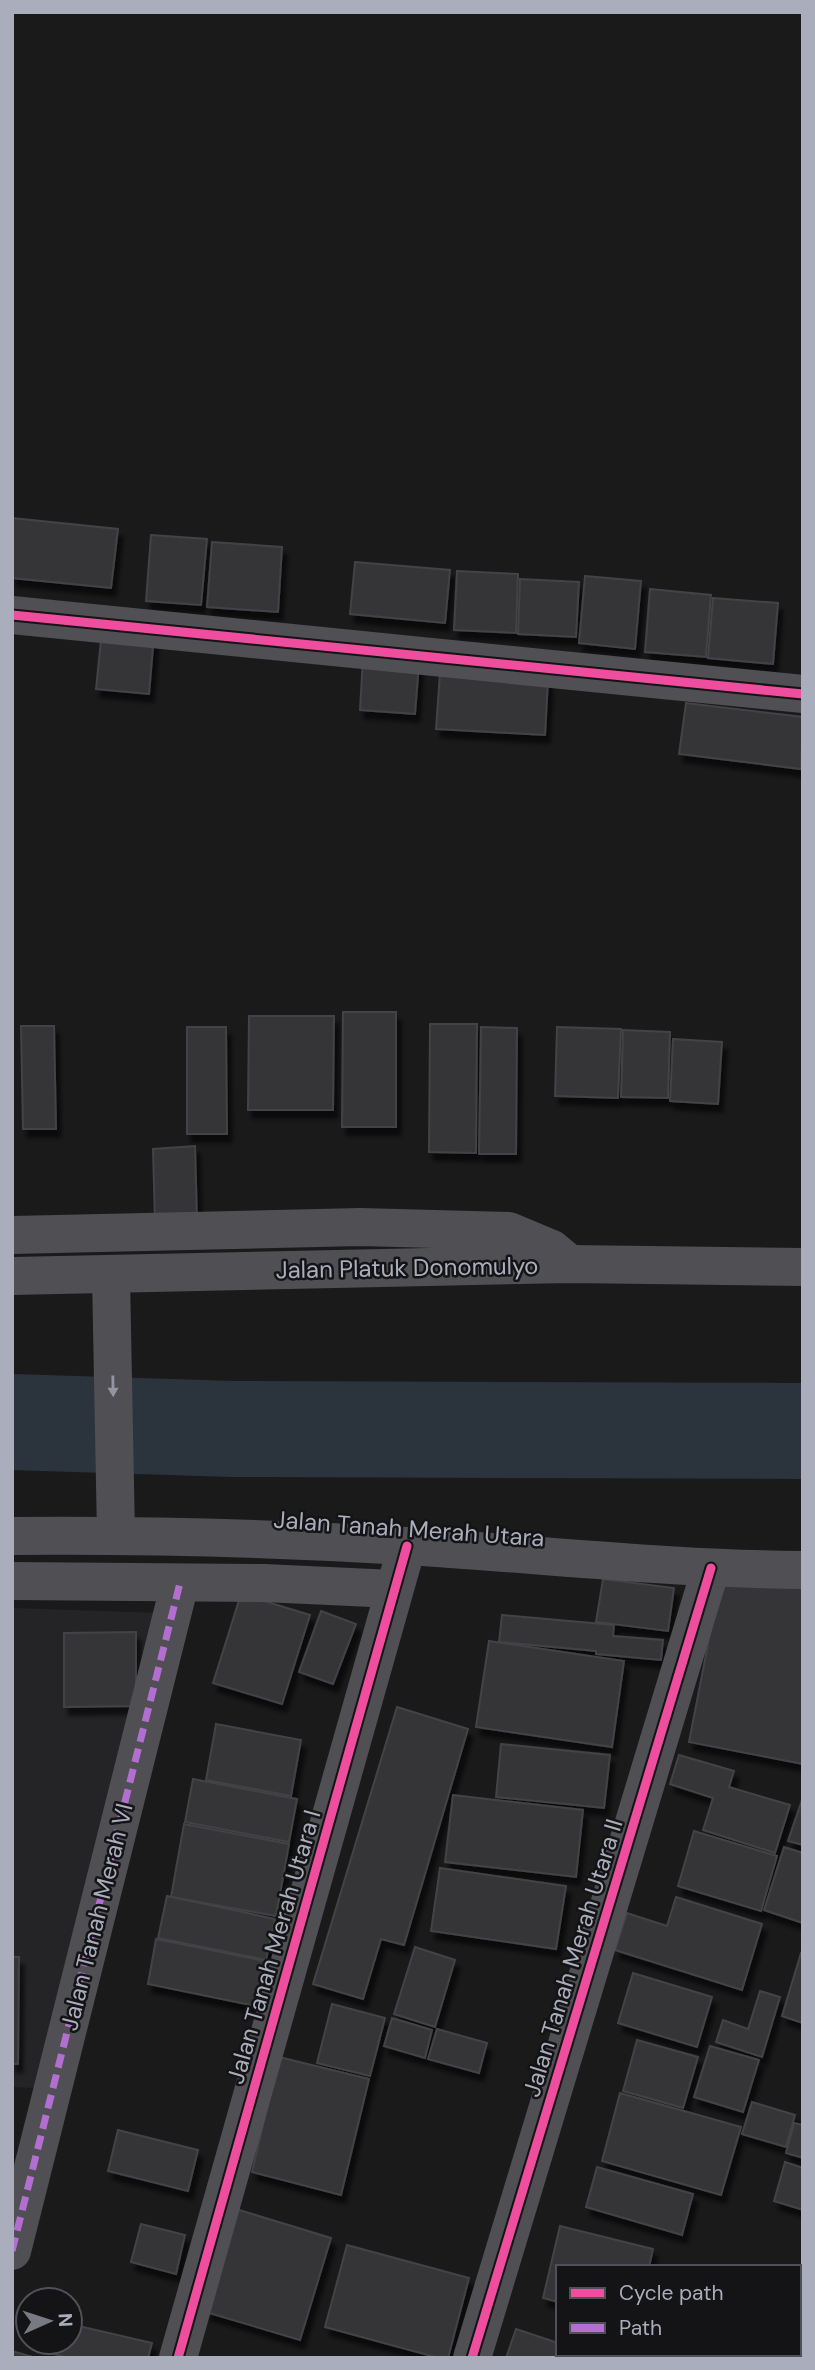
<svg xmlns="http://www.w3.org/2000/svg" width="815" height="2370" font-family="'DM Sans',sans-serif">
<defs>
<filter id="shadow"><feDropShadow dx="4.5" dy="8" stdDeviation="2" flood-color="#0009"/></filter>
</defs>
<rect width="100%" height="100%" fill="#1a1a1a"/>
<path fill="#242326" d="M12,1608L163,1613L34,2088L12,2087Z"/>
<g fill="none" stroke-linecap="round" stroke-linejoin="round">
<path stroke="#2b333d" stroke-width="96" d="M12,1422L233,1429L803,1431"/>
</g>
<g fill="#363638" stroke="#424346" stroke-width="2" filter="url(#shadow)">
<path d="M12,518L118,529L111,588L12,578Z"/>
<path d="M151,535L207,539L201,605L146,601Z"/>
<path d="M212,542L282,547L278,612L207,607Z"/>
<path d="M355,562L450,570L445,623L350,614Z"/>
<path d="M457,571L518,574L516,633L454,630Z"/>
<path d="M585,576L641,581L635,649L579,643Z"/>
<path d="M520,579L579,582L576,637L518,634Z"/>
<path d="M650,589L711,595L706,657L645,652Z"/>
<path d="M713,598L778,603L773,664L708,658Z"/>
<path d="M102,630L154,635L149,694L96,689Z"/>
<path d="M363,658L419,663L415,714L360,710Z"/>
<path d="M440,673L548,680L545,735L436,729Z"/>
<path d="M686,703L803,717L801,769L679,754Z"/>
<path d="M343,1012H396V1127H342Z"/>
<path d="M249,1016H334L333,1110H248Z"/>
<path d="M430,1024H477L476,1153L429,1152Z"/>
<path d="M21,1026H54L56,1129H23Z"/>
<path d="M187,1027H226L227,1134H187Z"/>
<path d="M481,1027L517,1028L516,1154H479Z"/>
<path d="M557,1027L621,1029L618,1098L555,1096Z"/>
<path d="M623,1030L670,1032L668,1098L621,1097Z"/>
<path d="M673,1039L722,1042L718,1104L670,1101Z"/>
<path d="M195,1146L197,1221L155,1222L153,1149Z"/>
<path d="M721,1577L803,1583V1764L689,1742Z"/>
<path d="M603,1579L674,1588L668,1631L596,1622Z"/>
<path d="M241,1594L310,1615L282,1704L213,1683Z"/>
<path d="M321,1611L356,1624L333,1684L299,1672Z"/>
<path d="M502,1615L614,1625L613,1636L663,1640L661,1660L596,1654V1651L499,1642Z"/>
<path d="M136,1632V1706L64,1707V1633Z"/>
<path d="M489,1641L624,1661L612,1747L476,1727Z"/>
<path d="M397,1707L468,1729L404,1945L381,1939L363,1999L313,1984Z"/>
<path d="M216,1724L301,1740L291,1796L206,1780Z"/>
<path d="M501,1744L610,1755L604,1808L496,1797Z"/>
<path d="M679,1755L734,1771L729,1787L790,1805L775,1853L703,1830L713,1798L670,1784Z"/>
<path d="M193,1779L297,1799L289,1842L185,1822Z"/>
<path d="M453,1795L583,1810L576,1877L445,1862Z"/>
<path d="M803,1797V1845L788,1841Z"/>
<path d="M184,1824L289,1844L276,1916L171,1897Z"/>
<path d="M694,1831L777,1856L761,1911L678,1886Z"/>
<path d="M784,1847L803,1853V1923L764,1910Z"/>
<path d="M440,1868L566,1886L556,1949L431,1931Z"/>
<path d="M167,1896L275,1919L266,1960L158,1938Z"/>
<path d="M676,1897L762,1924L742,1990L615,1950L627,1913L667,1926Z"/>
<path d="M156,1939L265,1961L256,2006L148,1984Z"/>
<path d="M415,1947L455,1960L435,2027L394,2014Z"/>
<path d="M801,1953L803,1954V2023L782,2016Z"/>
<path d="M12,1957H19L18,2064H12Z"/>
<path d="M633,1973L712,1997L697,2047L618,2023Z"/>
<path d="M760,1991L780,1997L762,2057L716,2042L723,2020L748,2029Z"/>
<path d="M332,2004L385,2018L370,2076L317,2063Z"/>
<path d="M392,2018L432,2030L425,2058L384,2046Z"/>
<path d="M437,2029L487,2043L479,2073L428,2059Z"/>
<path d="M637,2040L698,2057L683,2108L623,2091Z"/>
<path d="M710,2046L759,2060L743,2112L694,2097Z"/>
<path d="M279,2057L369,2079L341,2195L252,2172Z"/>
<path d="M620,2093L741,2127L721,2195L602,2161Z"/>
<path d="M752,2102L795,2115L786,2147L742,2134Z"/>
<path d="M794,2123L803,2125V2158L786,2153Z"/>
<path d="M118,2130L198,2150L188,2191L108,2171Z"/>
<path d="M785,2162L803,2168V2210L774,2201Z"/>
<path d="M597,2167L693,2194L682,2235L586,2207Z"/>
<path d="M236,2209L331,2238L300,2340L206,2312Z"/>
<path d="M141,2224L185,2235L176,2274L131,2262Z"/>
<path d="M560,2226L653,2249L649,2267H558V2302L543,2298Z"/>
<path d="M347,2245L469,2278L448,2358H439L325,2327Z"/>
<path d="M799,2296L803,2297V2358L789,2354H799Z"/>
<path d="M70,2324L152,2343L148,2358H68L50,2353L52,2342H70Z"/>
<path d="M516,2329L558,2343V2354H593L604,2358H506Z"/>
<path d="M12,2351L36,2358H12Z"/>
<path d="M661,2354H772L783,2358H660Z"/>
</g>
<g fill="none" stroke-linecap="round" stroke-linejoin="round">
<g stroke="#4f4f54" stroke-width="38">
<path d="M12,615L803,694"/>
<path d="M12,1235L360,1227L509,1231L552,1249L570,1264"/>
<path d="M111,1276L116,1535"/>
<path d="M12,1581L264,1583L394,1589"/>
<path d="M12,2251L180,1583"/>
<path d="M178,2358L407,1546"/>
<path d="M472,2358L711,1568"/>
</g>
<g stroke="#4f4f54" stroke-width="38">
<path d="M12,1276L570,1264L803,1267"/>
<path d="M12,1536C143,1535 274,1538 405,1546C538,1554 670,1569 803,1570"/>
</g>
<path stroke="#b36fd0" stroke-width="7" stroke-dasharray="14 7" stroke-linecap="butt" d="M12,2251L180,1583"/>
<g stroke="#141416" stroke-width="13">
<g id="cycleway">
<path d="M12,615L803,694"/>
<path d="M178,2358L407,1546"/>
<path d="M472,2358L711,1568"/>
</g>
</g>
<use href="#cycleway" stroke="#ef4d9e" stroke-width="9"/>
</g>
<defs><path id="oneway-solid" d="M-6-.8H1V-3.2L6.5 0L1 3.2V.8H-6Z" transform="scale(1.75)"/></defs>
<use fill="#9396a1" href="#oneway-solid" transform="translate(113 1386) rotate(89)"/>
<g text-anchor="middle" stroke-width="5" stroke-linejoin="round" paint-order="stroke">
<g font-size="24" fill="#aaadbb" stroke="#141416">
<text transform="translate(407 1268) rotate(-1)" y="8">Jalan Platuk Donomulyo</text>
<text transform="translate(409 1529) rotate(4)" y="8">Jalan Tanah Merah Utara</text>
<text transform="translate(97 1917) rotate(-76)" y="8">Jalan Tanah Merah VI</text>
<text transform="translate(274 1947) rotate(-74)" y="8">Jalan Tanah Merah Utara I</text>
<text transform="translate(573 1958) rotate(-73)" y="8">Jalan Tanah Merah Utara II</text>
</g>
</g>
<rect width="815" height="2370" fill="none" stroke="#aaadbb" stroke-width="28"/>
<rect x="556" y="2265" width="245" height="91" fill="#141416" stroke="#505158" stroke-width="2"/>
<rect x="570" y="2288" width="35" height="10" fill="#ef4d9e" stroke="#505158" stroke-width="2"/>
<text x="619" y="2300" font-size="21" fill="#aaadbb">Cycle path</text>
<rect x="570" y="2323" width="35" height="10" fill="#b36fd0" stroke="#505158" stroke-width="2"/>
<text x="619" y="2335" font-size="21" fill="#aaadbb">Path</text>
<g transform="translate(49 2321) rotate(87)"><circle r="33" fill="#141416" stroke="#505158" stroke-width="2"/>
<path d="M0-5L12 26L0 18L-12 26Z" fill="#787a83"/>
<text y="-10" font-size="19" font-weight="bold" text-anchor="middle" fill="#aaadbb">N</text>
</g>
</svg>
